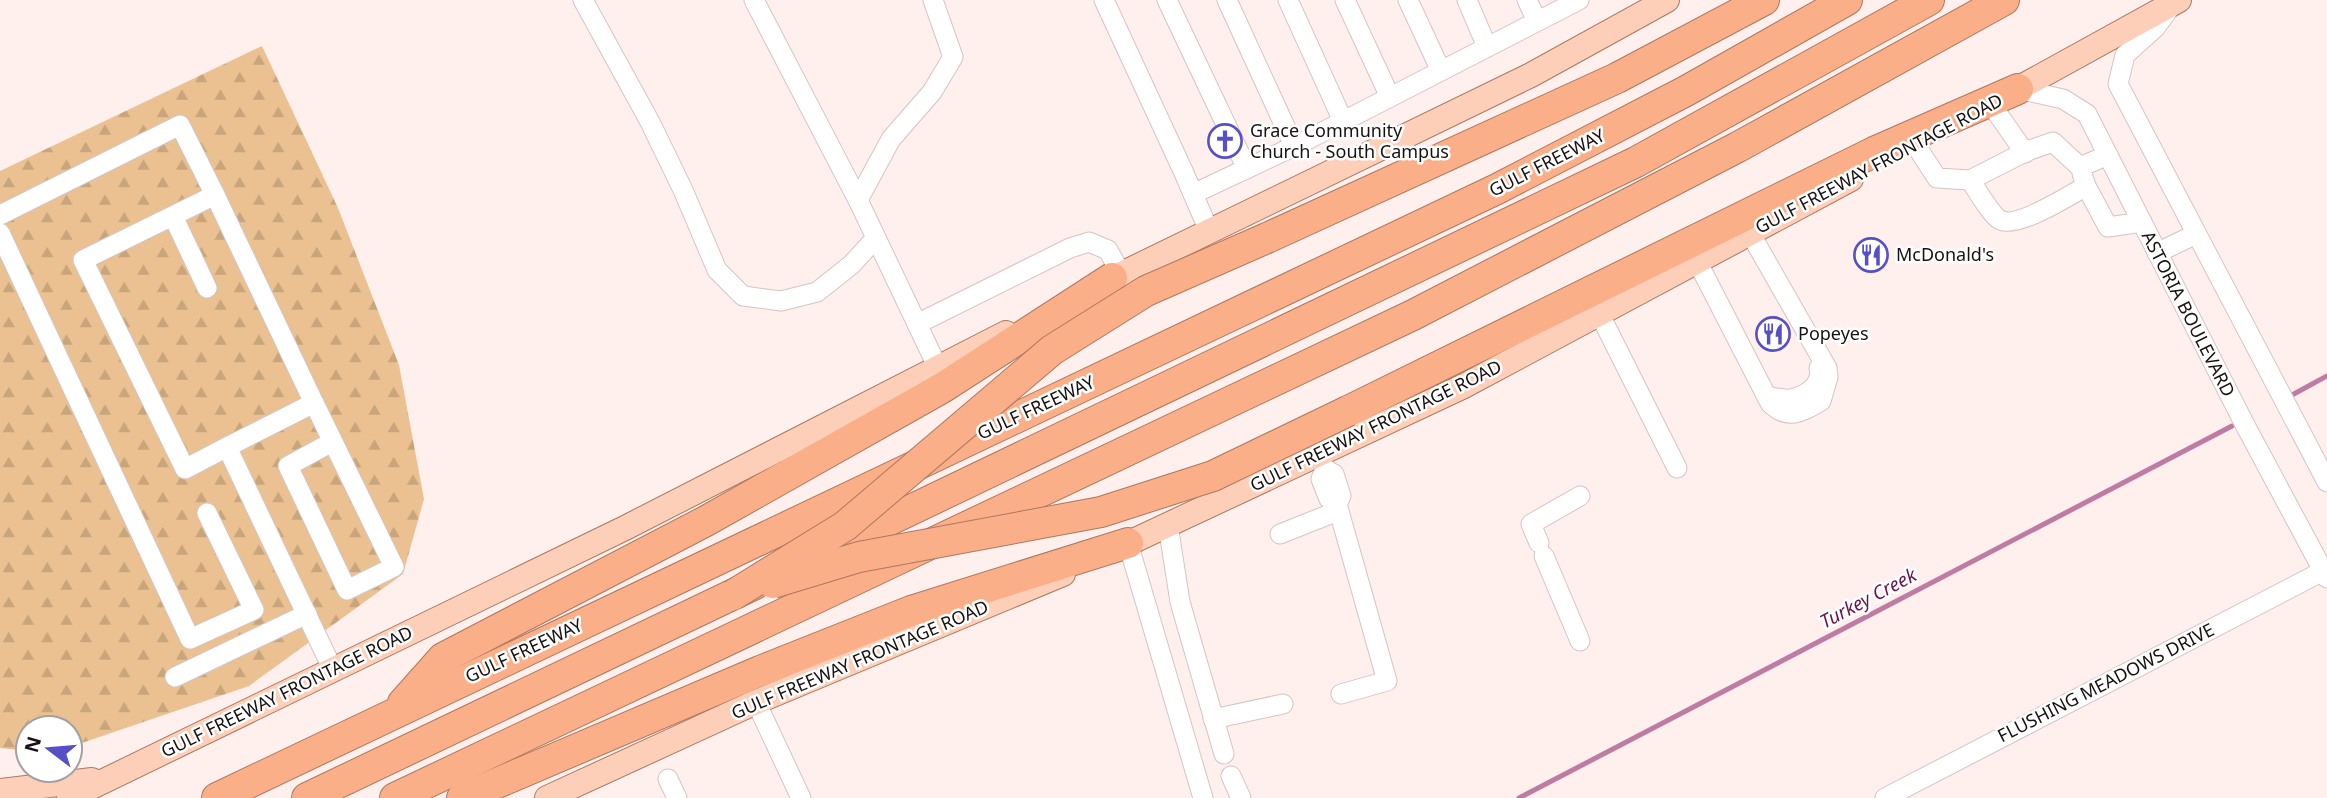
<svg xmlns="http://www.w3.org/2000/svg" width="2327" height="798" font-family="'Noto Sans',sans-serif">
<defs>
<pattern id="forest-firs" width="22" height="20" patternUnits="userSpaceOnUse" patternTransform="scale(1.75)"><rect width="22" height="20" fill="#ebc191"/><path d="M5 1l3.5 6h-7zM16 11l3.5 6h-7z" fill="#c9a57c"/></pattern>
</defs>
<rect width="100%" height="100%" fill="#ffefed"/>
<path fill="url(#forest-firs)" d="M262,46L338,208L399,365L424,499L403,574L249,686L70,747V728H28V751L0,748V171Z"/>
<g fill="none" stroke-linecap="round" stroke-linejoin="round">
<g stroke="#bf7ca2" stroke-width="5">
<path d="M2292,395L2327,376"/>
<path d="M1519,798L2232,426"/>
</g>
<g stroke="#d4c4c2" stroke-width="21">
<g id="minor">
<path d="M583,0L650,122L683,190L717,270L743,296L781,301L817,292L851,265L876,238"/>
<path d="M754,0L858,200L938,368"/>
<path d="M1104,0L1184,173L1209,231"/>
<path d="M1167,0L1247,169"/>
<path d="M1227,0L1294,146"/>
<path d="M1288,0L1343,121"/>
<path d="M1345,0L1390,97"/>
<path d="M1408,0L1441,71"/>
<path d="M1467,0L1487,47"/>
<path d="M1527,0L1537,21"/>
<path d="M2172,5L2155,28L2125,55L2118,84L2327,482"/>
<path d="M2018,89L2063,99L2087,114L2245,425L2327,578"/>
<path d="M1991,104L2025,153"/>
<path d="M1915,144L1937,178L1970,180L2027,151L2053,142L2080,167L2108,155"/>
<path d="M2082,174L2086,186L2108,227L2142,222"/>
<path d="M1970,180C1977,190 1991,215 2000,220C2017,229 2070,195 2086,186"/>
<path d="M1193,194L1301,143L1579,0"/>
<path d="M858,200L891,139L932,92L953,57L933,0"/>
<path d="M0,215L180,125L215,195"/>
<path d="M173,216L207,288"/>
<path d="M0,233L190,639L254,610L207,513"/>
<path d="M2157,253L2196,234"/>
<path d="M1697,261L1770,403C1788,421 1802,412 1821,401L1828,377L1827,368L1750,233"/>
<path d="M1599,313L1677,468"/>
<path d="M917,324L1070,248L1089,242L1108,250L1121,274"/>
<path d="M1766,396C1774,397 1782,400 1790,399C1806,396 1823,385 1819,368"/>
<path d="M332,442L288,466L347,590L394,567L314,403L227,447L333,670"/>
<path d="M227,447L185,469L83,260L215,195L314,403"/>
<path d="M1319,454L1325,469L1321,479L1329,499L1337,504L1341,496L1334,474L1325,469"/>
<path d="M1337,504L1387,681L1341,694"/>
<path d="M1168,525L1180,602L1224,754"/>
<path d="M1280,534L1338,511"/>
<path d="M1128,543L1203,798"/>
<path d="M1539,543L1531,524L1580,496"/>
<path d="M1544,556L1580,641"/>
<path d="M175,677L307,614"/>
<path d="M756,702L801,798"/>
<path d="M1213,719L1283,704"/>
<path d="M1231,776L1241,798"/>
<path d="M668,779L677,798"/>
<path d="M1885,798L2327,569"/>
</g>
</g>
<g stroke="#ab785e" stroke-width="26">
<g id="major">
<path d="M2003,97L2179,0"/>
<path d="M1097,286L1531,75L1667,0"/>
<path d="M1112,551L1462,387L1851,179"/>
<path d="M0,791L92,780"/>
<path d="M69,798L625,528L1006,333"/>
<path d="M547,798L756,702L1063,574"/>
</g>
</g>
<g stroke="#ab785e" stroke-width="32">
<g id="highway">
<path d="M1267,238L1617,78L1764,0"/>
<path d="M1348,411L1874,152L2018,89"/>
<path d="M819,554L1636,162L1929,0"/>
<path d="M403,703L443,658L706,521L942,388L1112,278"/>
<path d="M217,798L1497,189L1686,91L1847,0"/>
<path d="M307,798L755,584"/>
<path d="M395,798L1413,315L1738,147L2004,0"/>
<path d="M462,798L760,671L911,611L1128,543"/>
</g>
</g>
<use href="#minor" stroke="#fff" stroke-width="19"/>
<use href="#major" stroke="#fdcfb8" stroke-width="24"/>
<use href="#highway" stroke="#fbaf88" stroke-width="30"/>
<g stroke="#ab785e" stroke-width="32" stroke-linecap="butt">
<g id="highway-bridge">
<path d="M773,583L859,557L1101,512L1213,476L1348,411"/>
<path d="M733,595L845,526L1052,350L1146,291L1267,238"/>
</g>
</g>
<use href="#highway-bridge" stroke="#fbaf88" stroke-width="30"/>
</g>
<defs>
<g id="church-ring" transform="scale(1.75)"><circle r="9.5" fill="#fff" stroke="#564fc7" stroke-width="1.5"/><path d="M-1.2-6h2.4v3.5h3.3v2.4h-3.3V6h-2.4V-.1h-3.3v-2.4h3.3Z" fill="#564fc7"/></g>
<g id="restaurant-ring" transform="scale(1.75)"><circle r="9.5" fill="#fff" stroke="#564fc7" stroke-width="1.5"/><path d="M-5-6h1v4h1v-4h1v4h1v-4h1v5L-1.5 .5V6h-2V.5L-5-1ZM5-6V6H3V1.5H1.5Q1.5-4 5-6Z" fill="#564fc7"/></g>
</defs>
<g fill-rule="evenodd">
<use href="#church-ring" x="1225" y="141"/>
<use href="#restaurant-ring" x="1871" y="255"/>
<use href="#restaurant-ring" x="1773" y="334"/>
</g>
<g text-anchor="middle" stroke-width="5" stroke-linejoin="round" paint-order="stroke">
<g font-size="18" fill="#171211" stroke="#fff" text-anchor="start">
<text x="1250" y="137">Grace Community<tspan x="1250" dy="21">Church - South Campus</tspan></text>
<text x="1896" y="261">McDonald's</text>
<text x="1798" y="340">Popeyes</text>
</g>
<g font-size="18" fill="#171211" stroke="#fff">
<text transform="translate(1547 163) rotate(-27)" y="6">GULF FREEWAY</text>
<text transform="translate(1879 164) rotate(-28)" y="6">GULF FREEWAY FRONTAGE ROAD</text>
<text transform="translate(2188 314) rotate(63)" y="6">ASTORIA BOULEVARD</text>
<text transform="translate(1036 408) rotate(-25)" y="6">GULF FREEWAY</text>
<text transform="translate(1376 426) rotate(-26)" y="6">GULF FREEWAY FRONTAGE ROAD</text>
<text transform="translate(524 651) rotate(-25)" y="6">GULF FREEWAY</text>
<text transform="translate(860 660) rotate(-23)" y="6">GULF FREEWAY FRONTAGE ROAD</text>
<text transform="translate(2106 683) rotate(-27)" y="6">FLUSHING MEADOWS DRIVE</text>
<text transform="translate(287 692) rotate(-26)" y="6">GULF FREEWAY FRONTAGE ROAD</text>
</g>
<g font-size="19" font-style="italic" fill="#67174d" stroke="#fff">
<text transform="translate(1868 598) rotate(-28)" y="7">Turkey Creek</text>
</g>
</g>
<g transform="translate(49 749) rotate(286)"><circle r="33" fill="#ffffff" stroke="#a2a0a0" stroke-width="2"/>
<path d="M0-5L12 26L0 18L-12 26Z" fill="#564fc7"/>
<text y="-10" font-size="19" font-weight="bold" text-anchor="middle" fill="#171211">N</text>
</g>
</svg>
